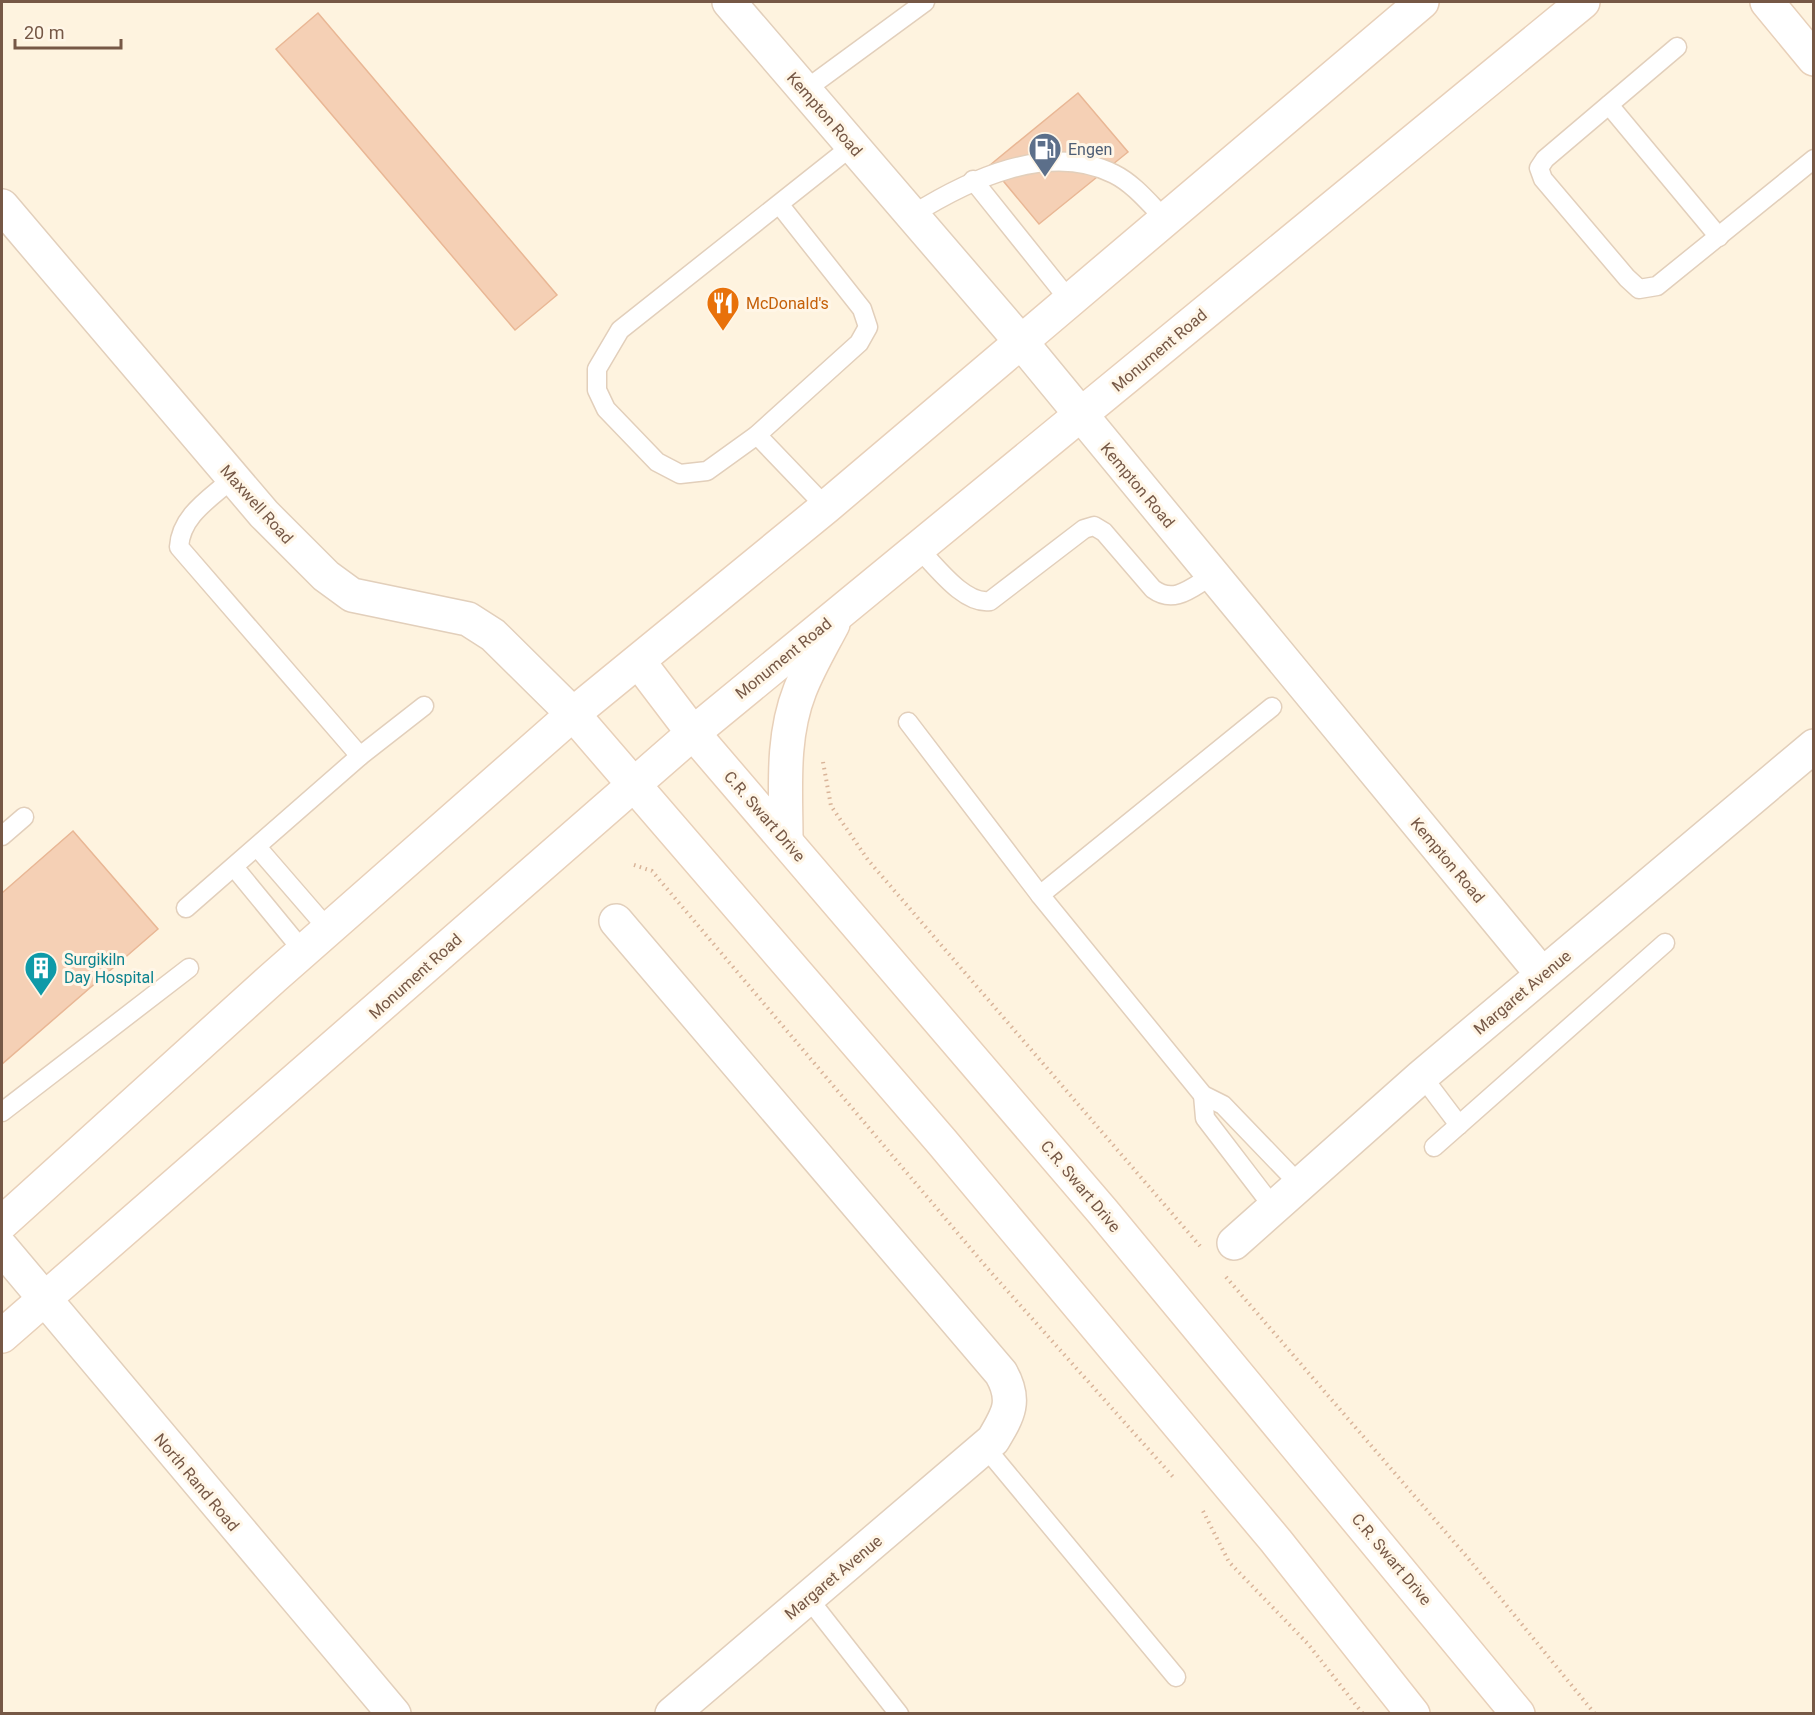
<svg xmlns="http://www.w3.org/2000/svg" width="1815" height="1715" font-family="Roboto,sans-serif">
<rect width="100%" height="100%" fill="#fef3df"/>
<g fill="#f5d0b5" stroke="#e9b795" stroke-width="1.5">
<path d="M318,13L557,295L515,330L276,49Z"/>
<path d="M1078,93L1128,152L1039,224L990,165Z"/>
<path d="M73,831L158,929L2,1064V893Z"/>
</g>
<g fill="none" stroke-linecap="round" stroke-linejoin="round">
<g stroke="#e2cfbb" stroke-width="21">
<g id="lane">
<path d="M1677,47L1545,159L1539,168L1543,179L1627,278L1639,289L1657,286L1814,159"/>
<path d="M805,90L925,2"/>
<path d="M1609,105L1719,237"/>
<path d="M973,180L1070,301"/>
<path d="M779,204L862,309L868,327L859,343L757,435L707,471L680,474L657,462L606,409L597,390V369L620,330L852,146"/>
<path d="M912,215C968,180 1048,141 1114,174C1134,184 1149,203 1165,219"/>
<path d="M757,435L826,507"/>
<path d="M233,478C211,498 181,515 179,547L360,756"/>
<path d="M918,548C936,566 964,605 990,601L1084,529L1094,526L1104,532L1153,589C1175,605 1192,587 1213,575"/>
<path d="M908,722L1040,895L1203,1095L1223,1105L1300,1185"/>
<path d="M2,836L24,817"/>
<path d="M257,847L328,929"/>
<path d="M234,867L303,951"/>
<path d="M1040,895L1272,707"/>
<path d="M186,908L360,756L424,706"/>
<path d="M1422,1076L1459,1125"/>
<path d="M1203,1095L1205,1118L1274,1208"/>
<path d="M2,1112L189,968"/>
<path d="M1434,1147L1665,943"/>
<path d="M985,1447L1176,1677"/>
<path d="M808,1598L899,1714"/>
</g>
</g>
<g stroke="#e2cfbb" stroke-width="36">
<g id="street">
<path d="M729,2L1022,343L1542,974"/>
<path d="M2,206L264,514L326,576L352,595L468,619L493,635L573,714"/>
<path d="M616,921L1001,1373C1017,1401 1008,1415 993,1440L672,1714"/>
<path d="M1234,1243L1422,1076L1814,746"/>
<path d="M2,1248L394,1714"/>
</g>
</g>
<g stroke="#e8d0b9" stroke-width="36">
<g id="secondary">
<path d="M1767,2L1814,59"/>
<path d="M639,662L693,733L1103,1212L1518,1714"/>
<path d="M573,714L942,1142L1276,1541L1413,1714"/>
<path d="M786,840C786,790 781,738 800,690C809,667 822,645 833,624"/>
<path d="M2,1223L274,977L573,714L826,507L1422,2"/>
<path d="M2,1336L693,733L1583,2"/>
</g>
</g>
<g stroke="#d9b499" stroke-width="4" stroke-dasharray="1.5 4.5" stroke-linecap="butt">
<path d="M823,762L831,806L868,860L1200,1246"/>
<path d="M634,865L652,871L988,1269L1174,1478"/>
<path d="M1226,1277L1467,1557L1595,1714"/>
<path d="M1203,1511L1229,1562L1308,1644L1363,1714"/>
</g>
<use href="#lane" stroke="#fff" stroke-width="18"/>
<use href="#street" stroke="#fff" stroke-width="33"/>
<use href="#secondary" stroke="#fff" stroke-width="33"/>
</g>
<defs>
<g id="fuel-pin" transform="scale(1.725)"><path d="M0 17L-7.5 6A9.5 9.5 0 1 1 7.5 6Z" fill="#5c6f8a" stroke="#fff6e7"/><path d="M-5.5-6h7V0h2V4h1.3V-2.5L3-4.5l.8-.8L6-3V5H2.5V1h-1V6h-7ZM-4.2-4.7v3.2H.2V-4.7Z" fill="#fff"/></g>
<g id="restaurant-pin" transform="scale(1.725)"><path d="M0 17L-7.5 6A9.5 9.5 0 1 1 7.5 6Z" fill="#e8710a" stroke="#fff6e7"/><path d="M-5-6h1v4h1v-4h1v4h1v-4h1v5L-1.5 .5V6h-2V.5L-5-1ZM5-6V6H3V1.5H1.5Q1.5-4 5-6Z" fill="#fff"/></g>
<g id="building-pin" transform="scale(1.725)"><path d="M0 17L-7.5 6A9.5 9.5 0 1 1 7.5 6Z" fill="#0f9aa8" stroke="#fff6e7"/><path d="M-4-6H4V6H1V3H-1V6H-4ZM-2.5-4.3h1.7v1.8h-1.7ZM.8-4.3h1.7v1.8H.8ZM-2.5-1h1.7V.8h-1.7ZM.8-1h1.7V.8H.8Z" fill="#fff"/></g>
</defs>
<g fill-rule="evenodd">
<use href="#fuel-pin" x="1045" y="149"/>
<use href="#restaurant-pin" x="723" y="303"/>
<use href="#building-pin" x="41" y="968"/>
</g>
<g text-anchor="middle" stroke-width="6" stroke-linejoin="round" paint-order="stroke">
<g font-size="16" fill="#765846" stroke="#fff6e7">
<text transform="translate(825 114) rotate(49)" y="6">Kempton Road</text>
<text transform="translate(1159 350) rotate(-40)" y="6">Monument Road</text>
<text transform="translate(1138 485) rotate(50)" y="6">Kempton Road</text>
<text transform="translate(257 504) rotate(48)" y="6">Maxwell Road</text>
<text transform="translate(783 658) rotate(-39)" y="6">Monument Road</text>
<text transform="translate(765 816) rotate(49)" y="6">C.R. Swart Drive</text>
<text transform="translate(1448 860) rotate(50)" y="6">Kempton Road</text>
<text transform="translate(415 976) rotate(-42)" y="6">Monument Road</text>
<text transform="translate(1522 992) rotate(-40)" y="6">Margaret Avenue</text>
<text transform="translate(1081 1186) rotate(50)" y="6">C.R. Swart Drive</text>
<text transform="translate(197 1482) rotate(50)" y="6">North Rand Road</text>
<text transform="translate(1392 1559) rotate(50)" y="6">C.R. Swart Drive</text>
<text transform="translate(833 1577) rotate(-40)" y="6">Margaret Avenue</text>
</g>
<g font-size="16" fill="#4e5e75" stroke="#fff6e7" text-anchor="start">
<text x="1068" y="155">Engen</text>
</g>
<g font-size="16" fill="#c56008" stroke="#fff6e7" text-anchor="start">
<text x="746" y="309">McDonald's</text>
</g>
<g font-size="16" fill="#0d838f" stroke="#fff6e7" text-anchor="start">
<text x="64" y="965">Surgikiln<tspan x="64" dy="18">Day Hospital</tspan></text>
</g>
</g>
<rect width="1815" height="1715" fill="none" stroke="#765846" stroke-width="6"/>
<path d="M15 39v9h106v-9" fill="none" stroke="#765846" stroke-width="3"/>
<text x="24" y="39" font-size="18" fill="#765846" stroke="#fff6e7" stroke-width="4.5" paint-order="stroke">20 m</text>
</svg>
